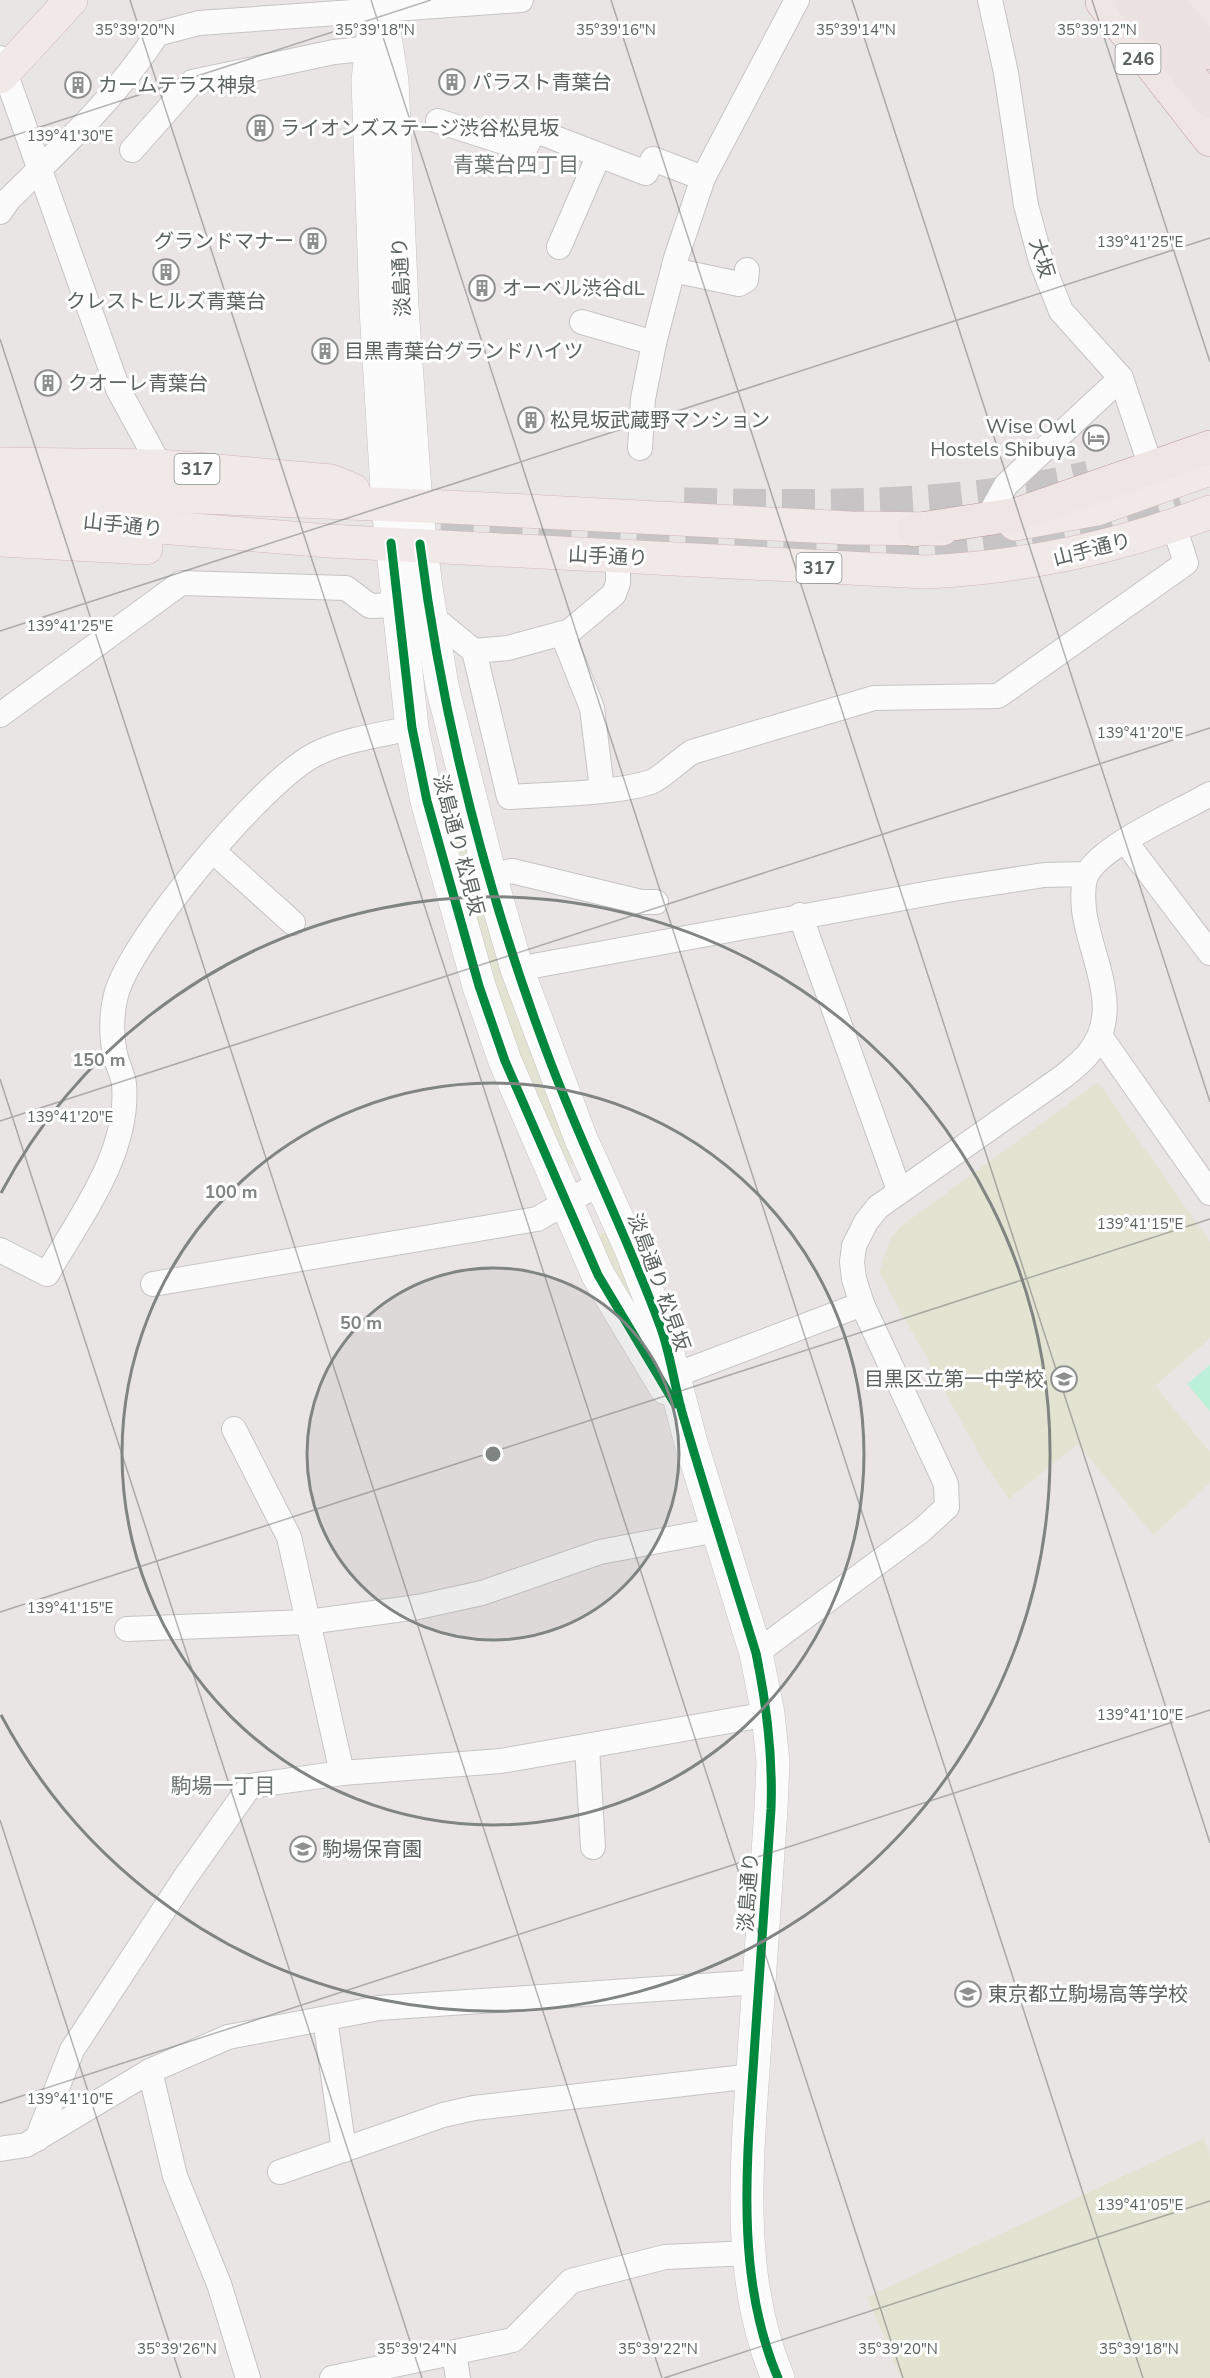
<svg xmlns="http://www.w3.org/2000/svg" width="1210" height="2378" font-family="'Nunito Sans','Noto Sans JP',sans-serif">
<rect width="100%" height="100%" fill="#eae5e5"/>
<g fill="#e3e3d2">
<path d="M452,822L463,828L578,1162L560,1168L503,1022L447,825Z"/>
<path d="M1098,1082L1210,1242V1338L1155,1386L1210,1452V1483L1153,1535L1078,1444L1009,1499L984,1463L879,1272L890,1239L901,1226Z"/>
<path d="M612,1229L634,1294L626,1297L594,1237Z"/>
<path d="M1204,2138L1210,2154V2378H901L867,2297Z"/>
</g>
<path fill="#bdf0d8" d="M1210,1365V1411L1187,1384Z"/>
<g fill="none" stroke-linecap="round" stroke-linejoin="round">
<g stroke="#c6c4c4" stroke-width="33" stroke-dasharray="33 16" stroke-linecap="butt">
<path d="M684,504C820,507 957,509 1089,477"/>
<path d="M441,522C571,532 700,543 830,540"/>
<path d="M837,553C952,560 1072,540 1182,507"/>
</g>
<g stroke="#c5c4c4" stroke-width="26">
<g id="minor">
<path d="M990,0L1006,73L1026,205L1041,261L1061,311L1121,378L1156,482"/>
<path d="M0,58L118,389L160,466"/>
<path d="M438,121L525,149L534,130L646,173L653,159L703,178"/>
<path d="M132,150L192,82L334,52L372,48"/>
<path d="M0,212L9,199C62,147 117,97 157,34L199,23L521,0"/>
<path d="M559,247L599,155"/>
<path d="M673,270L739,284L746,280L747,270"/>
<path d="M582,322L654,343"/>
<path d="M640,448L643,399L654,343L676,258L703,178L797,0"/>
<path d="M986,521L1006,485L1121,378"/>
<path d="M430,615L474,651L509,797C550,794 614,794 651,782C660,779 681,759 692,752L874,698L998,696L1186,563L1174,526"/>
<path d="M562,633L592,708L602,789"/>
<path d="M474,651L508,648L570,631L614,594L618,583V557"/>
<path d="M0,715L181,583L346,588L370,606L398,605"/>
<path d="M1125,841L1210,953"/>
<path d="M213,851L293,923"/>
<path d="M490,876L512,871L641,902H656"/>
<path d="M800,915L899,1190"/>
<path d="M517,969L947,890L1044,875L1087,874"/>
<path d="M1100,1036L1210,1193"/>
<path d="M0,1250L47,1274C80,1217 130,1152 124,1084C123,1075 118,1066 116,1058C111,1039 111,1014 116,995C131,939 264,779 316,754C346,739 380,735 412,728"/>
<path d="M153,1284L537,1219L600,1183"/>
<path d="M673,1376L862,1304"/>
<path d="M234,1429L289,1537L342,1773"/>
<path d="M127,1629L308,1622L418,1607L482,1593L600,1552L717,1530"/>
<path d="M756,1653L922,1530L947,1507L946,1484L862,1304L854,1279L852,1262L854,1246L866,1222L878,1207L1064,1076C1072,1069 1082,1062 1088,1054C1125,1011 1090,958 1084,910C1083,899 1082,884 1087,874C1102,845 1181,811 1210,794"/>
<path d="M587,1747L593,1847"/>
<path d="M325,2019L344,2150"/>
<path d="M150,2071L175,2176L219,2284L248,2378"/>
<path d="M37,2139L72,2050L184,1879L250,1786L342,1773L501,1761L768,1714"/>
<path d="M0,2149L26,2145L150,2071L228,2037L379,2008L759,1982"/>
<path d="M280,2172L443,2115L474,2108L753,2076"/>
<path d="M454,2353L458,2378"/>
<path d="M332,2378L513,2340L571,2281L665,2257L749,2253"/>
</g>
</g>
<g stroke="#c5c4c3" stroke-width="34">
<g id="secondary">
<path d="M379,0L392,81L402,307L416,506L426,588L442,686L490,876L517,969L581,1139L631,1249L661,1327L691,1443L756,1653L768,1714L773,1762L771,1809C766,1886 761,1963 755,2040C748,2152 733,2273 778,2378"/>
<path d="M373,38L368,80L376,308L388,505L412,728L427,801L479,986L505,1061L598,1275L666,1388"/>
</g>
</g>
<g stroke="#d0b6ba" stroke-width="34">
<g id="primary">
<path d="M0,77L71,0"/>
<path d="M0,464L160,466L331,481L353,490"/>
<path d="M0,489L448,507L850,528L942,529"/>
<path d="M0,514L329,541L925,572C1027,567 1115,548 1210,512"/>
<path d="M1015,524L1097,509L1210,469"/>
<path d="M0,540L146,548"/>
</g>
</g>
<g stroke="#bd969e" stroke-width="34">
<g id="trunk">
<path d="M1189,0L1210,27"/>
<path d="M1102,2L1210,140"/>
<path d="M914,530L1018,514L1210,447"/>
</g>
</g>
<g stroke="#bd969e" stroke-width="34">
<g id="motorway">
<path d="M1131,0L1210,101"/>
<path d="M1167,0L1210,53"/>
</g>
</g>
<use href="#minor" stroke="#fcfbfb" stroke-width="24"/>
<use href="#secondary" stroke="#fcfbfb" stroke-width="33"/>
<use href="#primary" stroke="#f1e8e8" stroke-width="33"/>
<use href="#trunk" stroke="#efe5e5" stroke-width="33"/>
<use href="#motorway" stroke="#ede2e2" stroke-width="33"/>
<g stroke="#fff" stroke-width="13">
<g id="cycleway">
<path d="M391,543L412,728L427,801L479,986L505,1061L598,1275L675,1404"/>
<path d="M420,544C442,717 486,890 547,1053C581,1145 625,1231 659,1323C671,1353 674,1387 684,1419C707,1497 732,1575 756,1653C767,1706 773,1755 771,1809C766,1886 761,1963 755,2040C748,2152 733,2273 778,2378"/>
</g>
</g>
<use href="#cycleway" stroke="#00873e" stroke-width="9"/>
</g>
<path fill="none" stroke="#5b6260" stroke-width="1.5" stroke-opacity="0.45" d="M130,0L903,2378M371,0L1143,2378M611,0L1210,1843M852,0L1210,1102M1092,0L1210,362M0,140L431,0M0,339L662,2378M0,631L1210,238M0,1079L422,2378M0,1121L1210,728M0,1612L1210,1219M0,1820L181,2378M0,2103L1210,1710M664,2378L1210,2201"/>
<circle cx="493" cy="1454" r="186" fill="#808483" fill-opacity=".12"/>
<g fill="none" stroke="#808483" stroke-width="3">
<circle cx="493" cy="1454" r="186"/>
<circle cx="493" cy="1454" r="371"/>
<path d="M1 1193A557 557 0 1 1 1 1715"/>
</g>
<defs>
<g id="building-ring" transform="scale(1.35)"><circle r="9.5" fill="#fff" stroke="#8d908f" stroke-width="1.5"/><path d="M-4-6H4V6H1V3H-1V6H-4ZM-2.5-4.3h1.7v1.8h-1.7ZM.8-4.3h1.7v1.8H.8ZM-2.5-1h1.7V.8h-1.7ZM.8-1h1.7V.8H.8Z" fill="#8d908f"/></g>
<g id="hotel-ring" transform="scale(1.35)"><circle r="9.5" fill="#fff" stroke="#8d908f" stroke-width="1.5"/><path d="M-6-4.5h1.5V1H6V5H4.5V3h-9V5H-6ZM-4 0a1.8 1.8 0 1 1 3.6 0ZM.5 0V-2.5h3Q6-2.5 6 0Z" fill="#8d908f"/></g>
<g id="school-ring" transform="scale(1.35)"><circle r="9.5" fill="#fff" stroke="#8d908f" stroke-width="1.5"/><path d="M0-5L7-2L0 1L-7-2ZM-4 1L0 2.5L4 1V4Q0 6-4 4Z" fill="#8d908f"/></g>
</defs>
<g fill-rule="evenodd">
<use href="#building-ring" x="452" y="82"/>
<use href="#building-ring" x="78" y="85"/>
<use href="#building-ring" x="260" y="128"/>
<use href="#building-ring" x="313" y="241"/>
<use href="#building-ring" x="166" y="272"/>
<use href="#building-ring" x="482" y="288"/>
<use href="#building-ring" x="325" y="351"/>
<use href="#building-ring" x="48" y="383"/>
<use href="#building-ring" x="531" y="420"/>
<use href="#hotel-ring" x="1096" y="438"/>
<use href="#school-ring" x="1064" y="1379"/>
<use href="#school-ring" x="303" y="1849"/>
<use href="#school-ring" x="968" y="1994"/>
</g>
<g text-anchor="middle" stroke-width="6" stroke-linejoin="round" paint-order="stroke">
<g fill="#fff" stroke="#8c9190" stroke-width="1.5">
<rect x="1115.5" y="44" width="45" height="30" rx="4.5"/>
<rect x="174.5" y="454" width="45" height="30" rx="4.5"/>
<rect x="796.5" y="553" width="45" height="30" rx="4.5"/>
</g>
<g font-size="18" font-weight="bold" fill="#5b6260">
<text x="1138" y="65">246</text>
<text x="197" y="475">317</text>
<text x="819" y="574">317</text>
</g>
<g font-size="20" fill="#5b6260" stroke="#fff" text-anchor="start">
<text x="472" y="89">パラスト青葉台</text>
<text x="98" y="92">カームテラス神泉</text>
<text x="280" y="135">ライオンズステージ渋谷松見坂</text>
<text x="294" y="248" text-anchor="end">グランドマナー</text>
<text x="502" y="295">オーベル渋谷dL</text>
<text x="166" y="308" text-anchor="middle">クレストヒルズ青葉台</text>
<text x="344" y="358">目黒青葉台グランドハイツ</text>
<text x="68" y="390">クオーレ青葉台</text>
<text x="550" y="427">松見坂武蔵野マンション</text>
<text x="1076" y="433" text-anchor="end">Wise Owl<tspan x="1076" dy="23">Hostels Shibuya</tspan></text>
<text x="1044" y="1386" text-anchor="end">目黒区立第一中学校</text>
<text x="322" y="1856">駒場保育園</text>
<text x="988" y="2001">東京都立駒場高等学校</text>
</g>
<g font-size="20" fill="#5b6260" stroke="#fff">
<text transform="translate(1042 258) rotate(72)" y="7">大坂</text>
<text transform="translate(401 277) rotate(-93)" y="7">淡島通り</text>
<text transform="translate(123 525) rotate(6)" y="7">山手通り</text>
<text transform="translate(1092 549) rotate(-14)" y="7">山手通り</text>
<text transform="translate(608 556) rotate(3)" y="7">山手通り</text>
<text transform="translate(459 845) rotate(75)" y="7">淡島通り 松見坂</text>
<text transform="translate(659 1282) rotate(70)" y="7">淡島通り 松見坂</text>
<text transform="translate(748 1892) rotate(-86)" y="7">淡島通り</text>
</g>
<g font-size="21" fill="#6c7471" stroke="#fff">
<text x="516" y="172">青葉台四丁目</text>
<text x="223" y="1793">駒場一丁目</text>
</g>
</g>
<g font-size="15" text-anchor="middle" fill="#5b6260" stroke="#fff" stroke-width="6" stroke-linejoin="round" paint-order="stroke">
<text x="135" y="35">35°39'20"N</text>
<text x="375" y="35">35°39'18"N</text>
<text x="616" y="35">35°39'16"N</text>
<text x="856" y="35">35°39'14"N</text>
<text x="1097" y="35">35°39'12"N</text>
<text x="70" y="141">139°41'30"E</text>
<text x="1140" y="247">139°41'25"E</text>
<text x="70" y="631">139°41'25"E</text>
<text x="1140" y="738">139°41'20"E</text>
<text x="70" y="1122">139°41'20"E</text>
<text x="1140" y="1229">139°41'15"E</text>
<text x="70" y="1613">139°41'15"E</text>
<text x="1140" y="1720">139°41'10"E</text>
<text x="70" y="2104">139°41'10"E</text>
<text x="1140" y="2210">139°41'05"E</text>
<text x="177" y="2354">35°39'26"N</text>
<text x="417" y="2354">35°39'24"N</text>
<text x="658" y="2354">35°39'22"N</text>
<text x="898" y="2354">35°39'20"N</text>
<text x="1139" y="2354">35°39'18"N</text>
</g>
<circle cx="493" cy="1454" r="9" fill="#808483" stroke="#fff" stroke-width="3"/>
<g font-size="18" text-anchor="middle" font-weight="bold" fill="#808483" stroke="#fff" stroke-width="6" stroke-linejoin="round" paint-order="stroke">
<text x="99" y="1066">150 m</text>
<text x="231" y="1198">100 m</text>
<text x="361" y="1329">50 m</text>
</g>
</svg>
